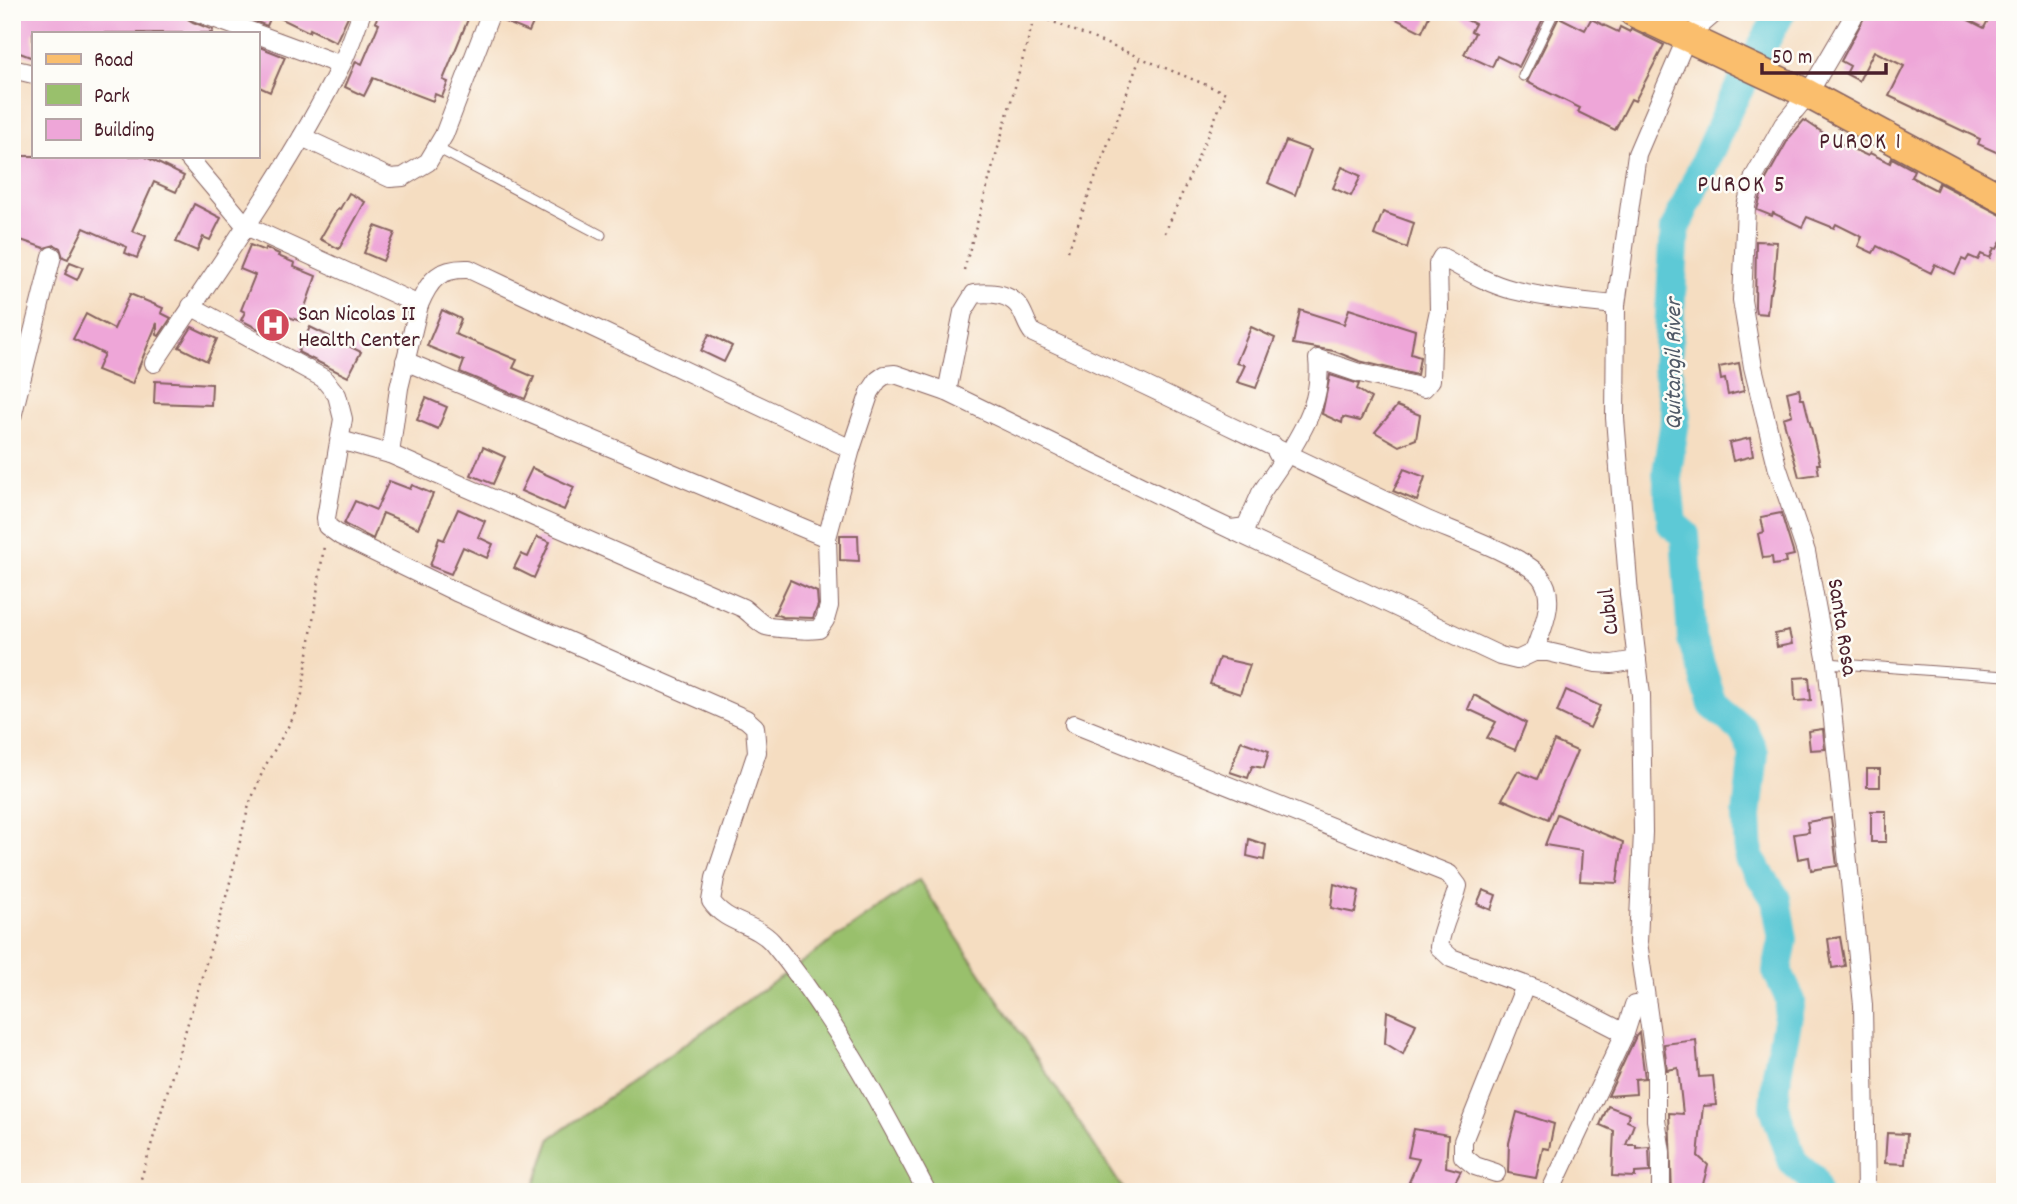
<svg xmlns="http://www.w3.org/2000/svg" width="2017" height="1204" font-family="Dekko,sans-serif">
<rect width="100%" height="100%" fill="#fdfcf7"/>
<filter id="ink" filterUnits="userSpaceOnUse"><feTurbulence type="fractalNoise" baseFrequency=".0143" numOctaves="2"/><feDisplacementMap in="SourceGraphic" scale="14" xChannelSelector="R" yChannelSelector="G"/><feConvolveMatrix kernelMatrix="1 2 1 2 8 2 1 2 1" color-interpolation-filters="sRGB"/></filter>
<filter id="wash" filterUnits="userSpaceOnUse"><feTurbulence type="fractalNoise" baseFrequency=".00686" numOctaves="4" result="noise"/><feDisplacementMap in="SourceGraphic" scale="28" xChannelSelector="R" yChannelSelector="G"/><feGaussianBlur stdDeviation="1.57" result="paint"/><feColorMatrix in="noise" values="0 0 0 0 0 0 0 0 0 0 0 0 0 0 0 0 0 1.4 0 .05"/><feComposite in="paint" operator="in"/></filter>
<g filter="url(#wash)">
<rect width="100%" height="100%" fill="#f5ddc1"/>
<path fill="#99c06c" stroke="#72704c" stroke-width="2" d="M919,880L1125,1192H532L551,1138Z"/>
<g fill="none" stroke-linecap="round" stroke-linejoin="round">
<path stroke="#5dc9d6" stroke-width="30" d="M1781,12L1730,105L1675,229L1667,366L1676,415L1667,472L1672,524L1685,535L1692,639L1713,705L1743,730L1754,753L1747,816L1749,858L1776,899L1783,940L1777,971L1791,1001L1777,1073L1774,1107L1793,1162L1812,1178L1815,1192"/>
</g>
<g id="blocks">
<g fill="#eea6d8">
<path d="M12,12H186L188,19L193,22L213,30L212,33H33V58L12,50Z"/>
<path d="M249,12H350L336,42L310,29L309,32L272,14L267,26L247,18Z"/>
<path d="M380,12H471L443,80L448,82L442,97L435,94L433,101L373,78L364,96L345,87L356,61L362,64L379,24L375,22Z"/>
<path d="M502,12H538L529,32L500,20Z"/>
<path d="M1382,12H1431L1422,32Z"/>
<path d="M1451,12H1545L1546,13L1519,67L1497,56L1492,67L1464,54L1475,33L1471,31L1475,24Z"/>
<path d="M1867,12H1953L1984,28L1992,12H2005V73L2002,79L2005,81V156L1978,144L1980,139L1889,96L1904,66L1874,51L1859,81L1846,74L1850,66L1841,61Z"/>
<path d="M1559,17L1585,30L1591,19L1618,32L1620,27L1630,32L1631,29L1664,45L1635,101L1631,99L1615,130L1578,112L1580,108L1527,82Z"/>
<path d="M257,46L285,57L270,92L257,86Z"/>
<path d="M1804,120L1837,142L1868,156L1870,153L1890,163L1892,158L1914,170L1911,177L1936,190L1939,183L2005,217V234L1997,249L1994,248L1990,258L1981,254L1978,260L1969,256L1966,261L1962,259L1955,274L1935,264L1931,273L1877,246L1873,253L1858,246L1862,237L1836,224L1834,228L1807,217L1802,227L1773,213L1772,216L1757,210L1765,181L1789,138Z"/>
<path d="M1286,141L1311,150L1295,195L1268,183Z"/>
<path d="M12,156H144L184,176L176,192L154,182L132,231L146,236L137,258L125,253L127,247L84,228L68,259L63,257L60,248L55,245L44,248L12,237Z"/>
<path d="M1342,167L1361,176L1351,196L1333,188Z"/>
<path d="M349,193L365,202L339,249L320,239L338,208L340,209Z"/>
<path d="M194,204L221,218L210,240L203,237L197,251L176,242Z"/>
<path d="M1383,212L1414,223L1407,248L1374,235Z"/>
<path d="M375,226L395,233L383,261L364,253Z"/>
<path d="M1756,241L1777,242L1774,279L1771,293H1769L1767,314L1756,313L1755,307Z"/>
<path d="M250,245L265,251L266,248L279,254L278,256L295,263L294,267L316,276L300,321L286,316L276,338L241,320L245,312L241,310L255,275L240,269Z"/>
<path d="M70,262L83,267L77,280L65,274Z"/>
<path d="M130,294L163,308L161,313L171,318L159,336L157,335V323L132,384L97,370L104,354L73,339L86,314L114,329Z"/>
<path d="M1349,309L1415,330L1411,354L1420,357L1417,375L1359,361L1334,351L1293,344L1300,310L1344,324Z"/>
<path d="M442,310L461,319L455,334L517,360L513,368L534,377L525,399L460,372L464,361L427,346Z"/>
<path d="M192,327L217,339L207,361L179,347Z"/>
<path d="M310,327L361,352L348,377L298,352Z"/>
<path d="M1251,327L1275,338L1256,388L1237,382L1245,365L1236,363Z"/>
<path d="M709,334L732,346L724,362L701,351Z"/>
<path d="M1739,363L1744,391L1728,395L1725,379L1721,380L1719,367Z"/>
<path d="M1330,375L1359,384L1357,389L1371,398L1360,421L1343,417L1342,423L1322,414Z"/>
<path d="M155,381L212,384L211,405L154,403Z"/>
<path d="M1799,389L1801,399H1804L1820,464H1817L1819,474L1799,477L1783,418L1792,415L1787,392Z"/>
<path d="M426,398L447,407L438,429L417,420Z"/>
<path d="M1397,406L1420,415L1416,439L1399,446L1375,432Z"/>
<path d="M1750,438L1753,456L1733,461L1729,443Z"/>
<path d="M483,447L505,457L493,484L471,475Z"/>
<path d="M532,468L574,487L564,510L521,491Z"/>
<path d="M1404,469L1425,477L1417,501L1393,491Z"/>
<path d="M389,481L410,489L412,485L433,494L418,528L383,513L373,539L344,524L355,501L376,510Z"/>
<path d="M458,509L485,521L478,537L493,544L487,558L463,547L451,574L430,566L439,538L444,540Z"/>
<path d="M1781,513L1794,555L1785,557L1786,563L1773,565L1772,557L1763,558L1758,534L1764,532L1761,517Z"/>
<path d="M840,535H858L859,561L840,560Z"/>
<path d="M537,537L550,542L534,578L514,568L521,554L528,557Z"/>
<path d="M790,580L817,592L818,605L813,618L783,617L774,614Z"/>
<path d="M1789,631L1792,644L1777,647L1775,634Z"/>
<path d="M1219,658L1250,665L1240,694L1210,684Z"/>
<path d="M1809,677L1811,700L1795,701L1794,678Z"/>
<path d="M1566,690L1600,706L1590,728L1557,712Z"/>
<path d="M1474,695L1526,723L1515,750L1487,738L1496,722L1468,709Z"/>
<path d="M1823,729L1825,749L1810,750L1808,731Z"/>
<path d="M1241,741L1269,751L1264,768L1252,766L1248,778L1230,772Z"/>
<path d="M1554,741L1577,751L1548,819L1502,799L1518,771L1537,779Z"/>
<rect x="1867" y="769" width="13" height="18"/>
<rect x="1871" y="811" width="15" height="31"/>
<path d="M1557,814L1623,842L1617,883L1580,881L1582,851L1545,845Z"/>
<path d="M1831,818L1837,866L1811,870L1809,857L1798,859L1794,834L1809,832L1807,822Z"/>
<path d="M1249,839L1266,845L1264,860L1247,856Z"/>
<path d="M1334,884L1359,891L1355,913L1331,908Z"/>
<path d="M1483,890L1496,895L1491,910L1477,904Z"/>
<path d="M1840,937L1845,966L1832,968L1828,939Z"/>
<path d="M1387,1011L1416,1024L1403,1054L1385,1043Z"/>
<path d="M1639,1033L1645,1078L1635,1079L1636,1094L1608,1096L1636,1036Z"/>
<path d="M1696,1040L1699,1077L1713,1076L1716,1105L1703,1106L1698,1156L1708,1165L1701,1192H1672L1669,1113L1683,1114L1678,1068L1667,1070L1664,1044Z"/>
<path d="M1608,1106L1629,1114L1627,1121L1634,1124L1626,1145H1636V1148L1649,1147L1650,1172L1635,1173V1177L1612,1176L1614,1131L1600,1125Z"/>
<path d="M1517,1112L1554,1124L1549,1149L1543,1148L1536,1178L1508,1173L1509,1143Z"/>
<path d="M1414,1129L1448,1135L1446,1167L1461,1171L1451,1190L1409,1182L1419,1159L1408,1157Z"/>
<path d="M1887,1133L1907,1134L1905,1164L1885,1163Z"/>
</g>
</g>
</g>
<g filter="url(#ink)">
<use href="#blocks" fill-opacity="0" stroke="#866260" stroke-width="2"/>
<g fill="none" stroke-linecap="round" stroke-linejoin="round">
<g stroke="#866260" stroke-width="11">
<g id="lane">
<path d="M1523,76L1554,12"/>
<path d="M437,148L601,235"/>
<path d="M1827,663L2005,676"/>
</g>
</g>
<g stroke="#866260" stroke-width="20">
<g id="street">
<path d="M197,12L255,33"/>
<path d="M1856,12L1808,94L1783,125L1754,177L1746,206L1742,300L1753,367L1777,466L1806,552L1827,663L1863,1005L1866,1192"/>
<path d="M257,34L341,65"/>
<path d="M12,69L33,74"/>
<path d="M302,137L390,178L403,177L428,162L444,135L491,12"/>
<path d="M187,156L246,226L419,305C430,279 439,268 469,269L851,449L827,538L829,606L825,620L819,629C813,631 772,628 766,626C759,623 750,613 743,608L390,454L340,440"/>
<path d="M191,306L323,378L337,395L343,419L326,518L327,526L341,536L456,592L746,719L755,727L757,752L715,878L711,901C726,924 755,923 772,942C836,1019 881,1105 927,1192"/>
<path d="M405,361L827,538"/>
<path d="M154,363C218,267 288,171 340,67C349,50 355,30 362,12"/>
<path d="M947,392L963,312L974,294C991,292 1010,293 1020,308C1025,316 1027,326 1033,333C1165,393 1295,459 1427,520C1454,532 1523,556 1540,576C1558,598 1542,629 1534,652"/>
<path d="M12,417L52,256"/>
<path d="M851,449L870,392L878,380L885,375L895,374L947,392L1196,513L1500,656L1517,660L1534,652H1548L1596,663L1612,664L1637,660"/>
<path d="M1289,453C1308,422 1322,396 1318,359L1356,372L1424,388L1431,380L1432,343L1439,310L1438,264L1442,257C1464,269 1488,284 1513,290C1546,298 1582,302 1616,305"/>
<path d="M390,454L399,388L419,305"/>
<path d="M1231,529L1246,527L1261,493L1282,462L1273,445"/>
<path d="M1074,724L1449,874L1458,886C1453,907 1441,926 1439,947L1451,958L1547,993L1625,1033L1634,1005L1647,1006"/>
<path d="M1496,1173L1475,1166L1463,1156V1141L1525,986"/>
<path d="M1550,1192L1625,1033"/>
<path d="M1661,1192V1152L1656,1120V1069L1638,942L1643,832L1641,695L1629,594L1615,418L1616,305L1637,154L1687,37L1716,12"/>
</g>
</g>
<g stroke="#866260" stroke-width="31">
<path id="primary" d="M1633,12L1808,94L2005,200"/>
</g>
<g stroke="#866260" stroke-width="2.5" stroke-dasharray="2 5" stroke-linecap="butt">
<path d="M1029,12L1226,93L1164,235"/>
<path d="M1068,251L1140,58"/>
<path d="M964,270L1035,15"/>
<path d="M137,1192L228,890L249,805L264,768L293,718L302,694L324,546"/>
</g>
<use href="#lane" stroke="#fff" stroke-width="9"/>
<use href="#street" stroke="#fff" stroke-width="18"/>
<use href="#primary" stroke="#fabe6d" stroke-width="28"/>
</g>
</g>
<defs>
<g id="hospital-disc" transform="scale(1.75)"><circle r="9.5" fill="#d1495b" stroke="#fdfcf7"/><path d="M-5-5h3v3.5h4V-5h3V5h-3V1.5h-4V5h-3Z" fill="#fff"/></g>
</defs>
<g fill-rule="evenodd">
<use href="#hospital-disc" x="273" y="325"/>
</g>
<g text-anchor="middle" stroke-width="5" stroke-linejoin="round" paint-order="stroke">
<g font-size="23" fill="#4a1f2b" stroke="#fdfcf7" text-anchor="start">
<text x="298" y="320">San Nicolas II<tspan x="298" dy="26">Health Center</tspan></text>
</g>
<g font-size="23" fill="#4a1f2b" stroke="#fdfcf7">
<text transform="translate(1607 612) rotate(-97)" y="8">Cubul</text>
<text transform="translate(1844 627) rotate(81)" y="8">Santa Rosa</text>
</g>
<g font-size="24" letter-spacing="2" fill="#4a1f2b" stroke="#fdfcf7">
<text x="1861" y="148">PUROK 1</text>
<text x="1742" y="191">PUROK 5</text>
</g>
<g font-size="24" font-style="italic" fill="#515a67" stroke="#fdfcf7">
<text transform="translate(1672 364) rotate(-90)" y="8">Quitangil River</text>
</g>
</g>
<rect width="2017" height="1204" fill="none" stroke="#fdfcf7" stroke-width="42"/>
<rect x="32" y="32" width="228" height="126" fill="#fdfcf7" stroke="#b5a4a5" stroke-width="2"/>
<rect x="46" y="54" width="35" height="10" fill="#fabe6d" stroke="#b5a4a5" stroke-width="2"/>
<text x="94" y="66" font-size="21" fill="#4a1f2b">Road</text>
<rect x="46" y="84" width="35" height="21" fill="#99c06c" stroke="#b5a4a5" stroke-width="2"/>
<text x="94" y="102" font-size="21" fill="#4a1f2b">Park</text>
<rect x="46" y="119" width="35" height="21" fill="#eea6d8" stroke="#b5a4a5" stroke-width="2"/>
<text x="94" y="136" font-size="21" fill="#4a1f2b">Building</text>
<path d="M1762 63v10h124v-10" fill="none" stroke="#4a1f2b" stroke-width="3.5"/>
<text x="1772" y="63" font-size="21" fill="#4a1f2b" stroke="#fdfcf7" stroke-width="5" paint-order="stroke">50 m</text>
</svg>
